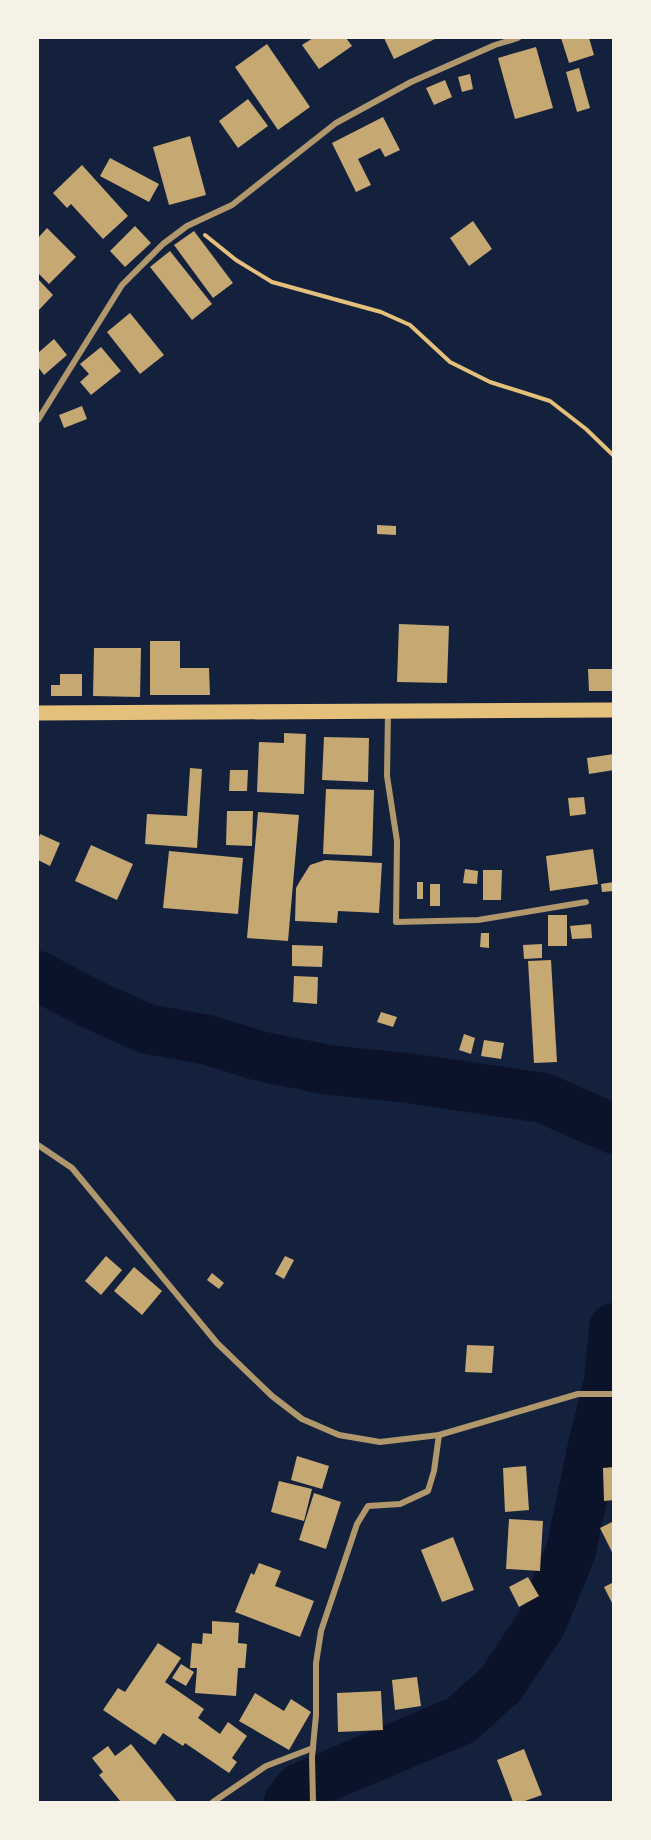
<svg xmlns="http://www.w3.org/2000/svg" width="651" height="1840" font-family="'Varela Round',sans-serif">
<rect width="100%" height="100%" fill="#14213d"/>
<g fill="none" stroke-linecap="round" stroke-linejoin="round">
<g stroke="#0b132b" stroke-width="50">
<path d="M38,976L89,1003L147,1029L208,1040L259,1056L329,1070L408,1078L543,1098L614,1129"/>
<path d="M289,1802L300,1788L461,1720L501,1684L541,1624L571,1551L592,1450L609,1381L614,1328"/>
</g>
</g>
<g fill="#c6a872">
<path d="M313,38H346L352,46L319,69L302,45Z"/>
<path d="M384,38H434L435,39L394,59Z"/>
<path d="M561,38H589L594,55L569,63Z"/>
<path d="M267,44L310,107L278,130L235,67Z"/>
<path d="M536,47L553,108L515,119L498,58Z"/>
<path d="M579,68L590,108L577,112L566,72Z"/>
<path d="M470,74L473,89L462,92L458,77Z"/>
<path d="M445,80L452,97L434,105L426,88Z"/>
<path d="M248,99L268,126L238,148L219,121Z"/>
<path d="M383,117L400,150L385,157L380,148L358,159L371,185L356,192L332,143Z"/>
<path d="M190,136L206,195L169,205L153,147Z"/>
<path d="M110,158L159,184L149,202L100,176Z"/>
<path d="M82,165L128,216L103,239L71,204L67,208L53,193Z"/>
<path d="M473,221L492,249L469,266L450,238Z"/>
<path d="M135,226L151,243L125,267L110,251Z"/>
<path d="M47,228L76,257L49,284L38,273V238Z"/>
<path d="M194,231L233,283L213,298L174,245Z"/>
<path d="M170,251L212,304L192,320L150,267Z"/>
<path d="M38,279L53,295L38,311Z"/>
<path d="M130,313L164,355L140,374L107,332Z"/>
<path d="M54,339L67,355L44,375L38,367V353Z"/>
<path d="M101,347L121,371L91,395L80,382L89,374L80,364Z"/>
<path d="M82,406L87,419L64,428L59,415Z"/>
<path d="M377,525L396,526V535L377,534Z"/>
<path d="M399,624L449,626L447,683L397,682Z"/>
<path d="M150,641H180V668H209L210,695H150Z"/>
<path d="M94,648H141L140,697L93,696Z"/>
<path d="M588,669H614V691H589Z"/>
<path d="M60,674H82V696H51V685H60Z"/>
<path d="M284,733L306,734L304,794L257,792L259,742L284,743Z"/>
<path d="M324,737L369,738L368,782L322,780Z"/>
<path d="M614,754V770L589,774L587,758Z"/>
<path d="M190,768L202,769L197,848L145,844L147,814L187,816Z"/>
<path d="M230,770H248L247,791H229Z"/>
<path d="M326,789L374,790L372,856L323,854Z"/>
<path d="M584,797L586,814L570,816L568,798Z"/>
<path d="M227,811H253L252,846L226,845Z"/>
<path d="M258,812L299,815L288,941L247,938Z"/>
<path d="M40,834L60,843L50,866L38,860V840Z"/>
<path d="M91,845L133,864L117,900L75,881Z"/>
<path d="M593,849L598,884L550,891L546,856Z"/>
<path d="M169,851L243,858L238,914L163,908Z"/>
<path d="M325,860L382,863L379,913L338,911L337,923L295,921L296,888L300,881L310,865Z"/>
<path d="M465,869L478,871L477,884L463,883Z"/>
<path d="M483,870H502L501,900H483Z"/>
<rect x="417" y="882" width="6" height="17"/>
<path d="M614,882V891L602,892L601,884Z"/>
<rect x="430" y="884" width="10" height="22"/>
<rect x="548" y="915" width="19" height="31"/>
<path d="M591,924L592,938L572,939L570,926Z"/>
<path d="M481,933H489V948L480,947Z"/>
<path d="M542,944V958L524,959L523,945Z"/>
<path d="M292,945L323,946L322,967L292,966Z"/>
<path d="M551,960L557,1062L534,1063L528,961Z"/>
<path d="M294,976L318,977L317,1004L293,1002Z"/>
<path d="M381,1012L397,1017L393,1027L377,1022Z"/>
<path d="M464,1034L475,1038L471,1054L459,1050Z"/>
<path d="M484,1040L504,1043L501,1059L481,1056Z"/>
<path d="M106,1256L122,1270L101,1295L85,1281Z"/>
<path d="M285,1256L294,1260L284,1279L275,1274Z"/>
<path d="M134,1267L162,1291L142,1315L114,1291Z"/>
<path d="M212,1273L224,1283L219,1289L207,1280Z"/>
<path d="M467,1345L494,1346L492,1373L465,1372Z"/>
<path d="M297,1456L329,1466L322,1489L291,1480Z"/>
<path d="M526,1466L529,1510L505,1512L503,1468Z"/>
<path d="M614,1467V1500L604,1501L603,1468Z"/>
<path d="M279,1481L312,1489L304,1521L271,1512Z"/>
<path d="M314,1493L341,1502L326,1549L299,1540Z"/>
<path d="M509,1519L543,1521L540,1571L506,1569Z"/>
<path d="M614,1521V1556L600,1528Z"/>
<path d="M453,1537L474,1590L442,1602L421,1550Z"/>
<path d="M259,1563L281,1571L275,1586L314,1601L300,1637L235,1612L251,1573L254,1575Z"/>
<path d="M528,1577L539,1596L519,1607L509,1587Z"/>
<path d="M614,1582V1607L604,1587Z"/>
<path d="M212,1621L239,1623L238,1643L247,1644L245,1668H238L236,1696L195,1693L197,1668H190L192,1643L202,1644L203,1633L212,1634Z"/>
<path d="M158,1643L181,1658L165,1682L204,1709L198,1718L220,1734L228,1722L247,1736L232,1758L237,1762L229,1773L185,1743L183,1746L163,1733L155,1745L103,1710L118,1688L125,1692Z"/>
<path d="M181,1664L194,1672L186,1686L172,1678Z"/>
<path d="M417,1677L421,1706L395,1710L392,1680Z"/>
<path d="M381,1691L383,1730L338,1732L337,1693Z"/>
<path d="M255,1693L284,1711L291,1699L311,1712L289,1750L239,1721Z"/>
<path d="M131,1744L177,1802H121L99,1775L103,1772L92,1758L108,1746L115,1756Z"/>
<path d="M524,1749L542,1795L522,1802H513L497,1760Z"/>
</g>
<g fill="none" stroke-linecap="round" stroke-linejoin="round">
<path stroke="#e5c07b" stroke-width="4" d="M205,235L236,260L272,282L381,312L410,325L450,362L490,382L550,401L586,429L614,456"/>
<g stroke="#b1986c" stroke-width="6">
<path d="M38,420L122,285L163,244L187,226L232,205L336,123L411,82L495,45L518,38"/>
<path d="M388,712L387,776L397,841L396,922L478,920L586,902"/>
<path d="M38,1145L72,1168L217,1343L272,1396L302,1419L339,1435L380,1442L439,1435L578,1394H614"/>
<path d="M213,1802L266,1766L313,1748"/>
<path d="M313,1802L312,1757L316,1715V1663L321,1631L357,1524L368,1506L400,1504L428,1491L434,1471L439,1435"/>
</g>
<path stroke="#e5c07b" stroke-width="15" d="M38,713L614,710"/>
</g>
<rect width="651" height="1840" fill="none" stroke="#f6f1e7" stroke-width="78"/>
</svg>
